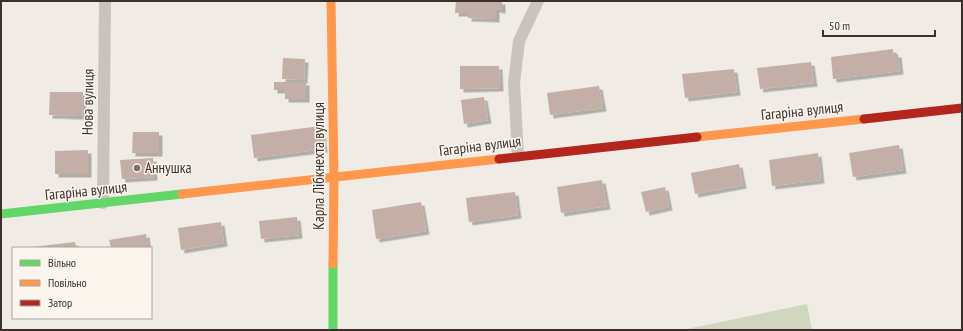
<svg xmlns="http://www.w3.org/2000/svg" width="963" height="331" font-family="'PT Sans Narrow',sans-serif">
<defs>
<filter id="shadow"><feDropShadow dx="3.5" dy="3.5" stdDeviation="0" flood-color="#0004"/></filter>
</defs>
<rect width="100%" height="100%" fill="#f0ebe5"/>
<path fill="#d1d6bf" d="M807,304L812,330H682Z"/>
<g fill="#c3afa7" filter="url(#shadow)">
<path d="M456,1H502V10L496,9V19L468,18V13H455Z"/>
<path d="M893,49V54H898L900,71L833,79L831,57Z"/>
<path d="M283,58L305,59L304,80L282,79Z"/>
<path d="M811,62L814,83L760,89L757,68Z"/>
<path d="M460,66H499L500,88L460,89Z"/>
<path d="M734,69L737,92L685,98L682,74Z"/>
<path d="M274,82H306V99H285V90H274Z"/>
<path d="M599,86L603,108L550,115L547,93Z"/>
<path d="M50,92H83L82,116L49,115Z"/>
<path d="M484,97L488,120L464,124L461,100Z"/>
<path d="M321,126L324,149L254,158L251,135Z"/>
<path d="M133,132H159V153H132Z"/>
<path d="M899,145L903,170L853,177L849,153Z"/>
<path d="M88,150V174H55V151Z"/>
<path d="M818,153L821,180L772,186L769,160Z"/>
<path d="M153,158L154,177L122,179L120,160Z"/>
<path d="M739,164L743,185L695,194L691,173Z"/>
<path d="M602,180L607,206L561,213L557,187Z"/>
<path d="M665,187L669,207L646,212L641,192Z"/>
<path d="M515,192L518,215L469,222L466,198Z"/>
<path d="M421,202L426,231L376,239L372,210Z"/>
<path d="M297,217L299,235L261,239L259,221Z"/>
<path d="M221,222L224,243L181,250L178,228Z"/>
<path d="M146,234L148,248H111L109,240Z"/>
<path d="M75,242L76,248H32V247Z"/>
</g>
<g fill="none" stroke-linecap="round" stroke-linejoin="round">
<g stroke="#c9c3be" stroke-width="12">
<path d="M518,156L514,83L519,41L538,1"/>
<path d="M103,203L105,1"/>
</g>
<g stroke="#63d668" stroke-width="9">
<path d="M1,214L182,194"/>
<path d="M333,330V264"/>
</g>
<g stroke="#ff974d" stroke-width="9">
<path d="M331,1L334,178L333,264"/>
<path d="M697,137L864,119"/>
<path d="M182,194L499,159"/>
</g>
<g stroke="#b3261e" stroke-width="9">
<path d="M864,119L962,108"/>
<path d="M499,159L697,137"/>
</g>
</g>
<circle fill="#7a716c" stroke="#fbf5ee" stroke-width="1.5" cx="137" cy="168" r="4"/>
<g text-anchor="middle" stroke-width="3" stroke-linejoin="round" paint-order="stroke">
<g font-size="15" fill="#3b302b" stroke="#fbf5ee">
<text transform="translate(88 102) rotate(-89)" y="5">Нова вулиця</text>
<text transform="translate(802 111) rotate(-6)" y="5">Гагаріна вулиця</text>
<text transform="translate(480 146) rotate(-7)" y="5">Гагаріна вулиця</text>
<text transform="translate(319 166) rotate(-90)" y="5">Карла Лібкнехта вулиця</text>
<text transform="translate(86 191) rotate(-6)" y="5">Гагаріна вулиця</text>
</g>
<g font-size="15" fill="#3b302b" stroke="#fbf5ee" text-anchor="start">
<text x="145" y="173">Аннушка</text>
</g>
</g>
<rect width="963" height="331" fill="none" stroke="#3b302b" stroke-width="4"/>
<rect x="12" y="247" width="140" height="72" fill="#fbf5ee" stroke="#aea6a0"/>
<rect x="20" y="260" width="20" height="6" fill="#63d668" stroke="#aea6a0"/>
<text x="48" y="267" font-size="12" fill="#3b302b">Вільно</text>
<rect x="20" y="280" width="20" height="6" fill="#ff974d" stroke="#aea6a0"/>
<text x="48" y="287" font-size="12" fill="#3b302b">Повільно</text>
<rect x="20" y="300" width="20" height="6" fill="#b3261e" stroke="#aea6a0"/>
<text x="48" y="307" font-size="12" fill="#3b302b">Затор</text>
<path d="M823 30v6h112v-6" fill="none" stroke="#3b302b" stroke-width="2"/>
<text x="829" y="30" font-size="12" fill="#3b302b" stroke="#fbf5ee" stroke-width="3" paint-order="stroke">50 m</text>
</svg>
